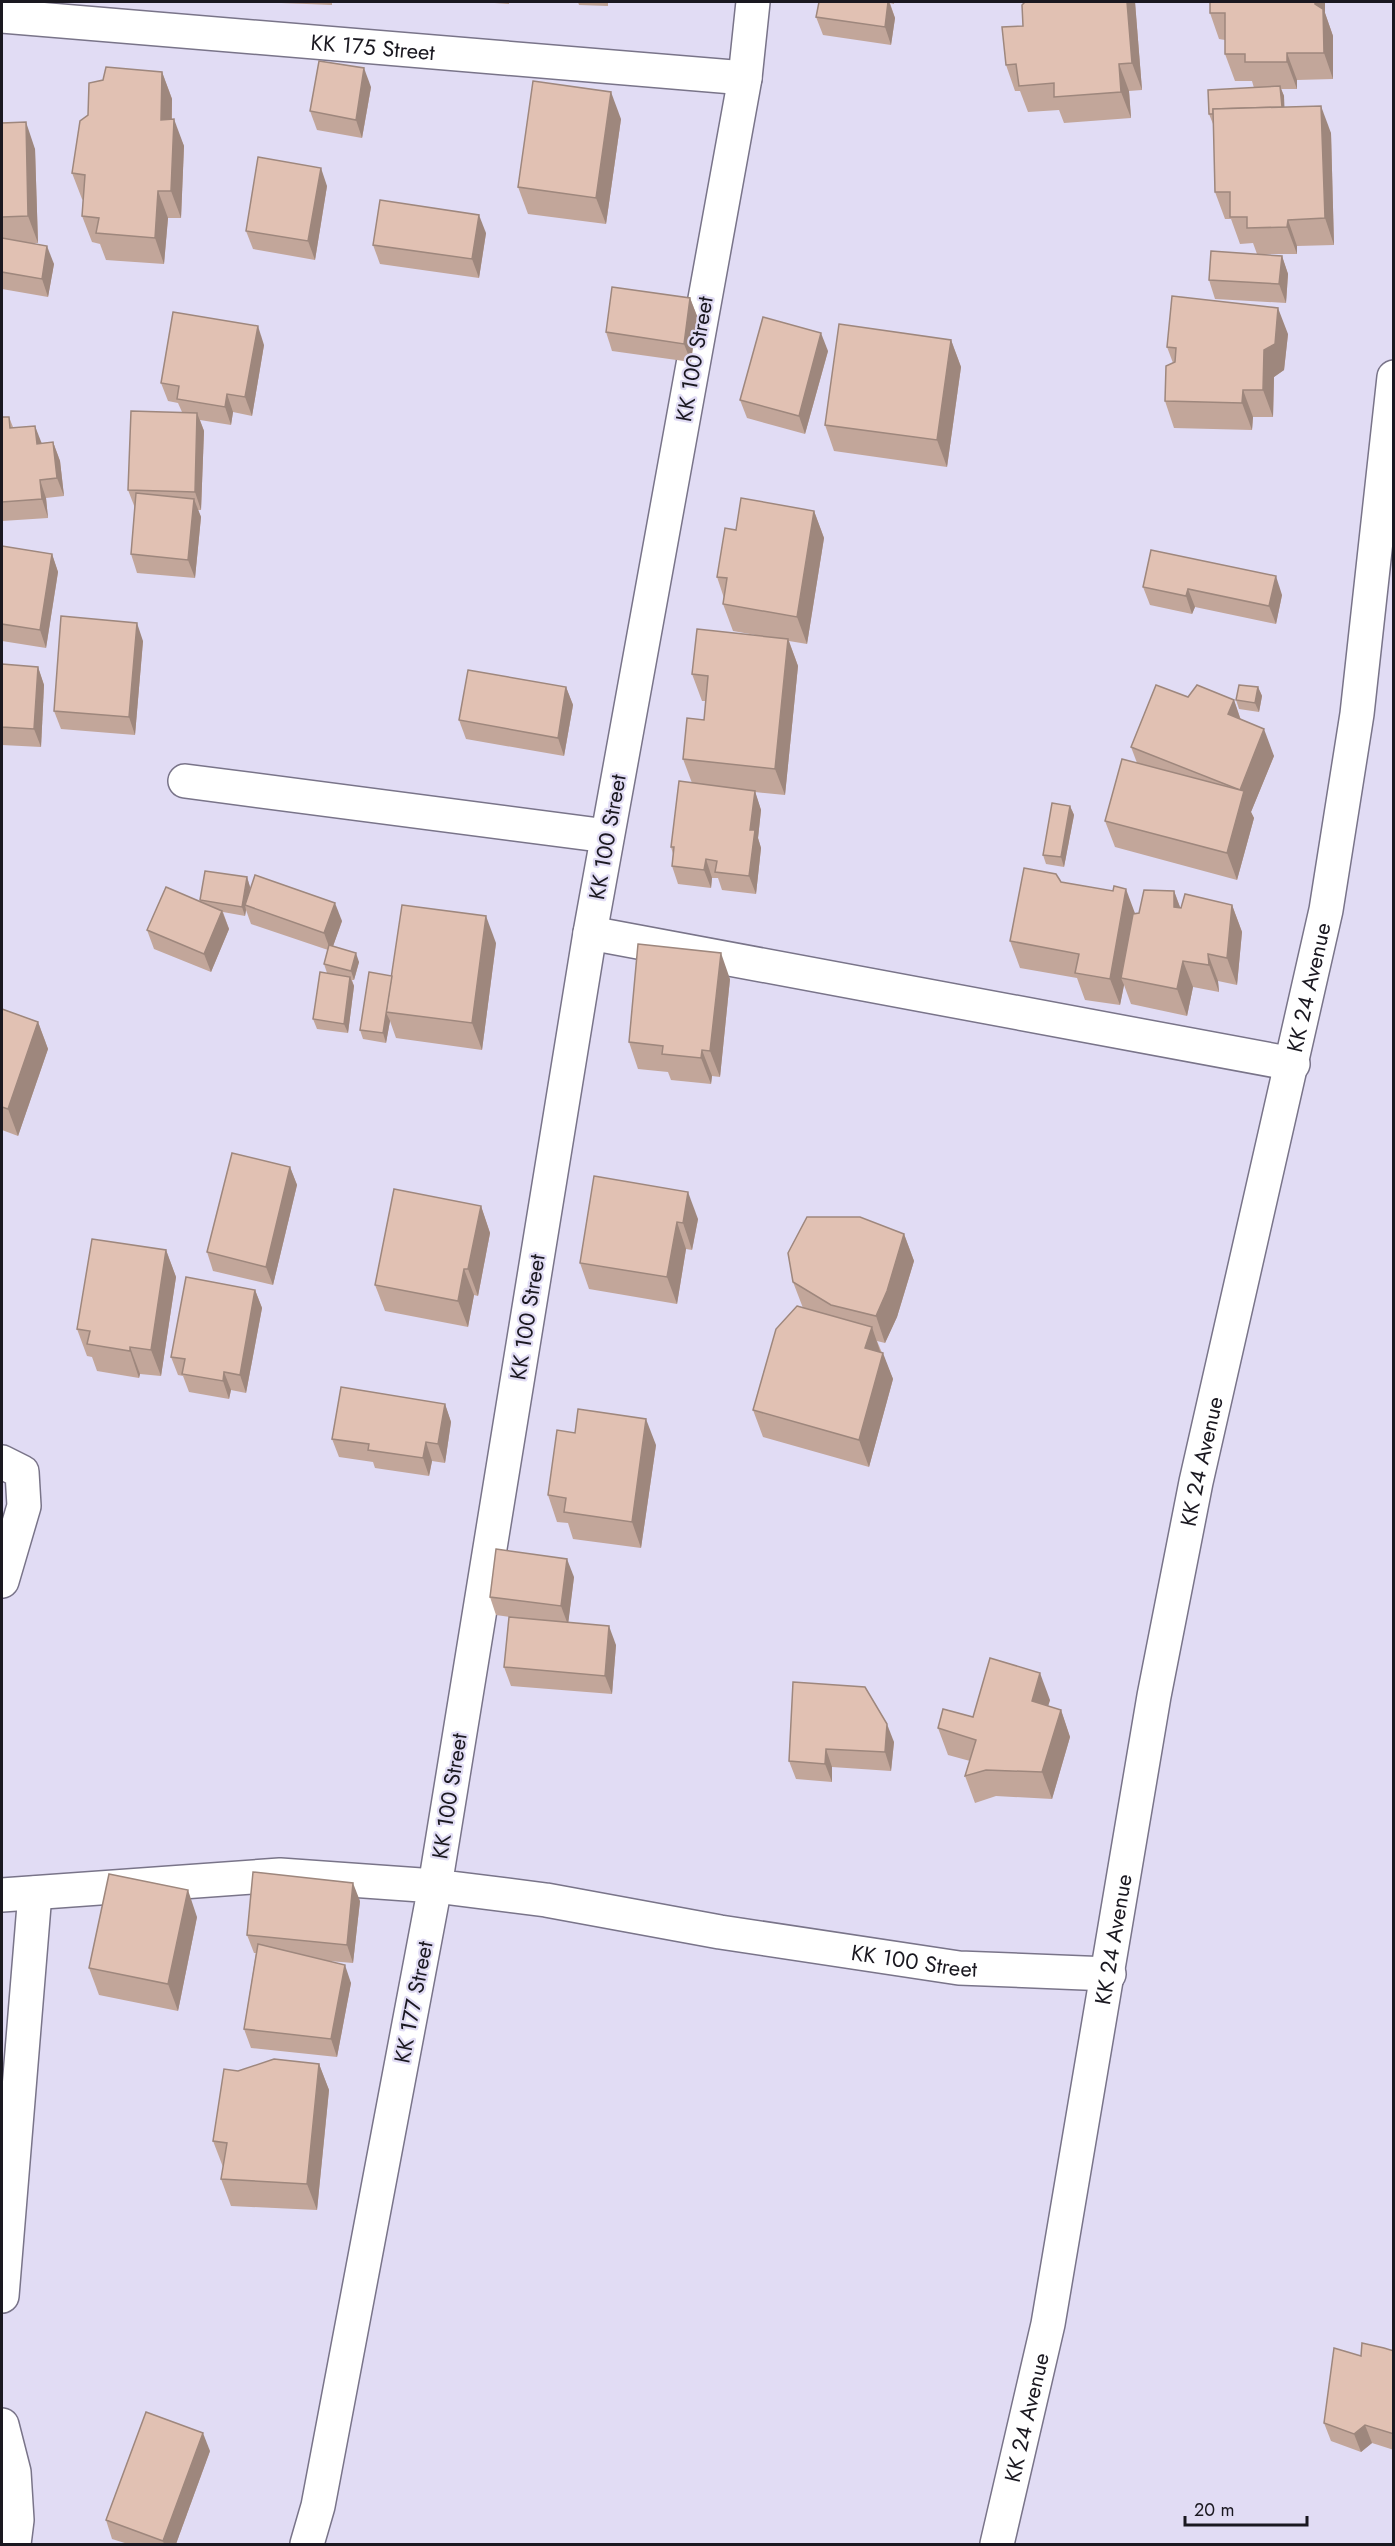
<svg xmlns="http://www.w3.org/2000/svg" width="1395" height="2546" font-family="Jost,sans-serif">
<rect width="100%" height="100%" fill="#e1dcf4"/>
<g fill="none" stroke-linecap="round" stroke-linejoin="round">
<g stroke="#797489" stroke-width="36">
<g id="street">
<path id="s1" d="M753,2L745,78L590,933L435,1886L546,1900L720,1932L959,1968L1109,1974"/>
<path id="s2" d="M2,16L745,78"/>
<path d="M185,781L607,836"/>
<path d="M590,933L1293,1064"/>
<path d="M2,1462L22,1472L24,1506L2,1581"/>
<path d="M2,1895L280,1875L435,1886L318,2506L307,2544"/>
<path d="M2,2296L35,1893"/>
<path d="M2,2425L14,2472L17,2520L14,2544"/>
</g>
</g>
<g stroke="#797489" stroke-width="36">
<g id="secondary">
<path id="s3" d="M997,2544L1048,2324L1154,1696L1196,1482L1326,910L1357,714L1394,377"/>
</g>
</g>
<use href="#street" stroke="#fff" stroke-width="33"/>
<use href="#secondary" stroke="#fff" stroke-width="33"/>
</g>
<g fill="#c2a69a">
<path d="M281,2H332V5L281,3Z"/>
<path d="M480,2H509V4Z"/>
<path d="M578,2H608V6L579,5Z"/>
<path d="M819,2H894V4L890,3L895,18L891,45L823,35L816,17Z"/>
<path d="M1025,2H1135L1142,90L1129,91L1131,118L1064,123L1059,110L1028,112L1020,91H1015L1006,65L1023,26Z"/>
<path d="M1210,2H1325V13L1333,36V79L1297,80V89H1281L1284,96V107L1331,133L1334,245L1297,246V254H1259L1282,256L1288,274L1286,303L1215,299L1209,280L1257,254L1253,243L1240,244L1231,219H1225L1215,192L1214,123L1213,124L1209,114L1254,88L1252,81H1235L1225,54V40L1219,39L1210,13Z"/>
<path d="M162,72L172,99V119L184,146L181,218H168L164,264L106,260L100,244L92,242L82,216L83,200L82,199L72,173Z"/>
<path d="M371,87L362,138L317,130L310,111Z"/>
<path d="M621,119L606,224L528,214L518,187Z"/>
<path d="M2,123L35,149L38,243H30L54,264L48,297L2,289Z"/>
<path d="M327,186L315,260L253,249L246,231Z"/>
<path d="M486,233L479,278L380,264L373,245Z"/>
<path d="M690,298L697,316L691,362L612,351L606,332Z"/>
<path d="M1288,334L1284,370L1274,377L1273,417H1253L1252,430L1174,428L1165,401L1173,363L1167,347Z"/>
<path d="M951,340L961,367L947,467L834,451L825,425Z"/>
<path d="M264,345L252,416L233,412L231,425L200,420L204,431L201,510H198L201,517L195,578L137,573L131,554L135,508L128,490L182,412L178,403L168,401L161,383Z"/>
<path d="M828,351L805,434L747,418L740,400Z"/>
<path d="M2,417H9L13,427L42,443L53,442L60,461L64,496L46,498L48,518L2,521Z"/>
<path d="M814,511L824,538L807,644L789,641L798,666L785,795L755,792L761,810L758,838L761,848L756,894L722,890L718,878H712L711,888L678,884L672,866L673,854L671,847L692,783L683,759L704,720L706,701H702L692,674L767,637L733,631L723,604L724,598L717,577L736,530Z"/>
<path d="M2,546L52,554L58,572L46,648L2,641Z"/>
<path d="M1151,550L1282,595L1276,624L1195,607L1192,614L1150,605L1143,587Z"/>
<path d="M143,641L135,735L61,729L54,711Z"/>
<path d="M2,664L38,667L44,685L41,747L2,745Z"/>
<path d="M566,687L573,705L564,756L466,739L459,720Z"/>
<path d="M1258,687L1262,696L1259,712L1239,709L1236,700Z"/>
<path d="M1188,697L1234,700L1241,720L1274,756L1251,812L1254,818L1237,880L1115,847L1105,821L1137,763L1131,747Z"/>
<path d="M1070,806L1074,815L1064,867L1046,864L1043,855Z"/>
<path d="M247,877L250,887V891L342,921L333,946L359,962L354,980H352L354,986L348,1033L317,1029L313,1019L327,973L324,964L328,950L251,924L246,910L245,916L223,912L229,929L211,972L154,949L147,930L201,902L200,900Z"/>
<path d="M1061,882L1135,913H1139L1174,891L1180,907L1232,905L1242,932L1237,985L1218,981L1219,992L1193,987L1187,1016L1131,1004L1124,985L1120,1005L1085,1000L1077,978L1020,968L1010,941Z"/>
<path d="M496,943L482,1050L396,1038L390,1021L386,1043L363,1039L360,1030L392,976Z"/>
<path d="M730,979L720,1077L712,1076L711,1084L671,1080L668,1072L638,1069L629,1042Z"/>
<path d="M2,1009L38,1022L48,1049L18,1136L2,1130Z"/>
<path d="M290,1167L297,1185L273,1285L213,1271L207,1252Z"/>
<path d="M594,1176L698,1219L692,1250L686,1249L677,1304L589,1289L580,1263Z"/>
<path d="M481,1206L490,1233L478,1296L474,1295L468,1327L385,1311L375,1285Z"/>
<path d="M904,1234L914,1261L897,1317L885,1343L877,1341L893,1379L869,1467L763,1437L753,1410L803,1308L793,1282Z"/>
<path d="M166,1250L176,1277L161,1376L140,1374L139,1378L97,1371L92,1357L87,1356L77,1329Z"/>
<path d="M255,1290L262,1308L246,1393L231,1390L229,1399L189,1392L183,1376L178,1375L171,1357Z"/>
<path d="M445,1404L451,1422L445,1463L432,1461L429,1476L375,1468L373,1462L339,1457L332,1439Z"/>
<path d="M656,1445L641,1548L573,1539L568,1523L557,1522L548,1495Z"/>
<path d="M574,1577L568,1623L616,1645L612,1694L511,1686L504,1667L517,1618L496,1615L490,1597Z"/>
<path d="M793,1682L894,1742L891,1771L832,1767V1782L796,1779L789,1761Z"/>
<path d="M1050,1700L1048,1706L1061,1710L1070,1737L1052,1799L996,1796L975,1803L965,1776L970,1761L948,1755L938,1728L973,1717Z"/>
<path d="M360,1901L353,1963L329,1961L351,1983L337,2057L251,2048L244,2029L256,1953H254L247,1935Z"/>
<path d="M197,1917L178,2011L99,1995L89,1968Z"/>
<path d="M319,2064L329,2090L317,2210L231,2206L221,2179L223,2167L213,2141L238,2071Z"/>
<path d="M1394,2351V2450L1372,2443L1361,2452L1331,2441L1324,2423L1361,2356Z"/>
<path d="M210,2451L176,2544H128L112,2539L106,2520Z"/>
</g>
<g fill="#9e877d">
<path d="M888,2H889L895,18L891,45L885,27Z"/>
<path d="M1127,2H1135L1142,90L1132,63Z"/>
<path d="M1315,2H1325V13L1333,36V79L1324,53Z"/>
<path d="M1287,53L1297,80V89L1287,62Z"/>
<path d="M1119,64L1129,91L1131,118L1121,92Z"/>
<path d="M364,68L371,87L362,138L356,120Z"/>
<path d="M162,72L172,99L171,146L161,120Z"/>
<path d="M1280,86L1284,96L1285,120L1282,110Z"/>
<path d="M611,92L621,119L606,224L596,198Z"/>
<path d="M1321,106L1331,133L1334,245L1325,218Z"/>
<path d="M174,119L184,146L181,218L171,191Z"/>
<path d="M26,122L35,149L38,243L28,216Z"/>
<path d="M321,168L327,186L315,260L308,241Z"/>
<path d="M158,191L168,218L164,264L155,238Z"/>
<path d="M479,215L486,233L479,278L472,259Z"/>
<path d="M1288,220L1297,246V254L1287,227Z"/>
<path d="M47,246L54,264L48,297L42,279Z"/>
<path d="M1282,256L1288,274L1286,303L1279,284Z"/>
<path d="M690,298L697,316L691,362L684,344Z"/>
<path d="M1278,308L1288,334L1284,370L1274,377L1273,417L1263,390L1264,350Z"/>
<path d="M258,326L264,345L252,416L245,397Z"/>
<path d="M821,333L828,351L805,434L799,416Z"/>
<path d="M951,340L961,367L947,467L937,440Z"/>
<path d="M1243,390L1253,417L1252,430L1242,403Z"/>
<path d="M227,394L233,412L231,425L225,407Z"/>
<path d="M197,413L204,431L201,510L195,492Z"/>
<path d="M35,426L42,444H37Z"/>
<path d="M53,442L60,461L64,496L57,478Z"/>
<path d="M40,480L46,498L48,518L42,499Z"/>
<path d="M194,499L201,517L195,578L188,560Z"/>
<path d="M814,511L824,538L807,644L797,617Z"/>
<path d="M52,554L58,572L46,648L40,630Z"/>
<path d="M1276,576L1282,595L1276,624L1269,606Z"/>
<path d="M1188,589L1195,607L1192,614L1186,596Z"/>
<path d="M137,623L143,641L135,735L129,717Z"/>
<path d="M788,639L798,666L785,795L775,769Z"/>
<path d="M38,667L44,685L41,747L34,729Z"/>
<path d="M566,687L573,705L564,756L558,738Z"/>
<path d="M1258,687L1262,696L1259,712L1255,703Z"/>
<path d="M1234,700L1243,727L1228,714Z"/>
<path d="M1264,729L1274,756L1251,812L1254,818L1237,880L1227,853L1240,790Z"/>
<path d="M755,791L761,810L758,838L761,848L756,894L749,876L750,830Z"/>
<path d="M1070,806L1074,815L1064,867L1061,857Z"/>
<path d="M706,859L712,878L711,888L704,870Z"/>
<path d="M247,877L250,887L247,906L245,905L246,910L245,916L242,907Z"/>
<path d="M1126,889L1136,916L1121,978L1124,985L1120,1005L1110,979Z"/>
<path d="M1174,891L1184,918L1174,907Z"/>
<path d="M335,903L342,921L331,952L324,933Z"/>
<path d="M1232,905L1242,932L1237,985L1227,958Z"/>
<path d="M222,911L229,929L211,972L204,954Z"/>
<path d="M486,916L496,943L482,1050L472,1023Z"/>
<path d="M356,953L359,962L354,980L351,971Z"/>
<path d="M721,953L730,979L720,1077L710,1051Z"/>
<path d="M1208,954L1218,981L1219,992L1209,965Z"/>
<path d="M1183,961L1193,987L1187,1016L1177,989Z"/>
<path d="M350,977L354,986L348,1033L344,1024Z"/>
<path d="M386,1012L390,1021L386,1043L383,1033Z"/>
<path d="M38,1022L48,1049L18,1136L8,1109Z"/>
<path d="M702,1050L712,1076L711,1084L701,1058Z"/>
<path d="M290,1167L297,1185L273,1285L266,1267Z"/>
<path d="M688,1192L698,1219L692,1250L683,1223Z"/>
<path d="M481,1206L490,1233L478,1296L468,1269Z"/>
<path d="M677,1222L686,1249L677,1304L667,1277Z"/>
<path d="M904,1234L914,1261L897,1317L885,1343L876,1316Z"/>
<path d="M166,1250L176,1277L161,1376L151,1350Z"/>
<path d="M464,1269L474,1295L468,1327L458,1301Z"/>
<path d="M255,1290L262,1308L246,1393L240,1375Z"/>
<path d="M872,1327L881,1354L865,1348Z"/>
<path d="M130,1347L140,1374L139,1378L130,1351Z"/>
<path d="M883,1353L893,1379L869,1467L859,1440Z"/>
<path d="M224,1372L231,1390L229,1399L223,1381Z"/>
<path d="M445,1404L451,1422L445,1463L438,1444Z"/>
<path d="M646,1419L656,1445L641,1548L632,1522Z"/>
<path d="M426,1442L432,1461L429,1476L423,1458Z"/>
<path d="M567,1559L574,1577L568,1625L561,1606Z"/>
<path d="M609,1626L616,1645L612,1694L605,1676Z"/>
<path d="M1040,1673L1050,1700L1041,1728L1032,1701Z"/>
<path d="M1061,1710L1070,1737L1052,1799L1042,1772Z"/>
<path d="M887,1724L894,1742L891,1771L885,1752Z"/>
<path d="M826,1749L832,1767V1782L825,1764Z"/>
<path d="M353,1883L360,1901L353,1963L347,1945Z"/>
<path d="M188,1890L197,1917L178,2011L168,1984Z"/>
<path d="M345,1965L351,1983L337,2057L331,2039Z"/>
<path d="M319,2064L329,2090L317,2210L307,2184Z"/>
<path d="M1365,2425L1372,2443L1361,2452L1354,2434Z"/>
<path d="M203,2433L210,2451L176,2544H164L163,2541Z"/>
</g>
<g fill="#e1c1b3" stroke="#9e877d" stroke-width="1.5">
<path d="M819,2H888L885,27L816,17Z"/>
<path d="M1025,2H1127L1132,63L1119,64L1121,92L1054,97V83L1019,86L1016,64L1006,65L1002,27L1023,26L1022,5Z"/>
<path d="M1210,2H1315V4L1323,9L1324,53H1287V62H1245V54H1225V13H1210Z"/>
<path d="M319,61L364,68L356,120L310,111Z"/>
<path d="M106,67L162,72L161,120L174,119L171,191H158L155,238L96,233L99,218L82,216L85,175L72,173L80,121L88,115L89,83L103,80Z"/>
<path d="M533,81L611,92L596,198L518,187Z"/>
<path d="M1280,86L1282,107L1213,109V114H1209L1208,90Z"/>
<path d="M1321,106L1325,218L1288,220L1287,227L1247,228V217H1230V192H1215L1213,109Z"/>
<path d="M26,122L28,216L2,217V123Z"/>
<path d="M258,157L321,168L308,241L246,231Z"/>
<path d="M380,200L479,215L472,259L373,245Z"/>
<path d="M2,238L47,246L42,279L2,272Z"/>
<path d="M1211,251L1282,256L1279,284L1209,280Z"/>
<path d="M612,287L690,298L684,344L606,332Z"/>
<path d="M1172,296L1278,308L1275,344L1264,350L1263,390H1243L1242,403L1165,401L1166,366L1175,362L1176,348L1167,347Z"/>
<path d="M173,312L258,326L245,397L227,394L225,407L177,399L179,386L161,383Z"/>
<path d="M763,317L821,333L799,416L740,400Z"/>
<path d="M839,324L951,340L937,440L825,425Z"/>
<path d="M131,411L197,413L195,492L128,490Z"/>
<path d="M2,417H9L10,428L35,426L37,444L53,442L57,478L40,480L42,499L2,502Z"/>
<path d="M136,493L194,499L188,560L131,554Z"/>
<path d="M741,498L814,511L797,617L723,604L727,578L717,577L725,528L736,530Z"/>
<path d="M2,546L52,554L40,630L2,624Z"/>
<path d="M1151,550L1276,576L1269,606L1188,589L1186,596L1143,587Z"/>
<path d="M61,616L137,623L129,717L54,711Z"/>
<path d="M697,629L788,639L775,769L683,759L687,718L704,720L708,676L692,674Z"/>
<path d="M2,664L38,667L34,729L2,727Z"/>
<path d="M468,670L566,687L558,738L459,720Z"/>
<path d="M1156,685L1188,697L1197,685L1234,700L1228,714L1264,729L1240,790L1131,747Z"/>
<path d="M1239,685L1258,687L1255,703L1236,700Z"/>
<path d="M1122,759L1244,791L1227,853L1105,821Z"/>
<path d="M679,781L755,791L750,830H755L749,876L715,872L717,861L706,859L704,870L672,866L674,847H671Z"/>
<path d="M1052,803L1070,806L1061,857L1043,855Z"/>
<path d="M1024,868L1056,874L1061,882L1113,891L1114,886L1126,889L1110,979L1075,973L1079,954L1010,941Z"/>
<path d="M205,871L247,877L242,907L200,900Z"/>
<path d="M255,875L335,903L324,933L245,905Z"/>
<path d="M166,887L222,911L204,954L147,930Z"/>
<path d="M1144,890L1174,891V907L1181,908L1185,894L1232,905L1227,958L1208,954L1209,965L1183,961L1177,989L1121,978L1133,914L1139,913Z"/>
<path d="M402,905L486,916L472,1023L386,1012Z"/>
<path d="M638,944L721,953L710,1051L702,1050L701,1058L662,1054L663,1046L629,1042Z"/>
<path d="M329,945L356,953L351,971L324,964Z"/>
<path d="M320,972L350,977L344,1024L313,1019Z"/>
<path d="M369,972L392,976L383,1033L360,1030Z"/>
<path d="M2,1009L38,1022L8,1109L2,1107Z"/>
<path d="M232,1153L290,1167L266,1267L207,1252Z"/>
<path d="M594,1176L688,1192L683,1223L677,1222L667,1277L580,1263Z"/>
<path d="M394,1189L481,1206L468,1269H464L458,1301L375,1285Z"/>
<path d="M807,1217H860L904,1234L887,1291L876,1316L831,1305L793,1282L788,1253Z"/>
<path d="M92,1239L166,1250L151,1350L130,1347V1351L87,1344L90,1331L77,1329Z"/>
<path d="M186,1277L255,1290L240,1375L224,1372L223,1381L182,1374L185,1359L171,1357Z"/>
<path d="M797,1306L872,1327L865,1348L883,1353L859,1440L753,1410L776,1329Z"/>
<path d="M341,1387L445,1404L438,1444L426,1442L423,1458L368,1450L369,1444L332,1439Z"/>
<path d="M578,1409L646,1419L632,1522L564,1512L566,1498L548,1495L557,1430L575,1433Z"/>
<path d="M496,1549L567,1559L561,1606L490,1597Z"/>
<path d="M509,1617L609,1626L605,1676L504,1667Z"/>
<path d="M990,1658L1040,1673L1032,1701L1061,1710L1042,1772L986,1770L965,1776L976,1740L938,1728L943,1709L973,1717Z"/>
<path d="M793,1682L865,1687L887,1724L885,1752L826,1749L825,1764L789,1761Z"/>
<path d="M253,1872L353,1883L347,1945L247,1935Z"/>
<path d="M109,1874L188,1890L168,1984L89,1968Z"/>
<path d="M258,1944L345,1965L331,2039L244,2029Z"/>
<path d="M274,2059L319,2064L307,2184L221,2179L227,2143L213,2141L224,2069L238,2071Z"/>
<path d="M1362,2343L1384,2348L1394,2351V2434L1365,2425L1354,2434L1324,2423L1334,2348L1361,2356Z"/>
<path d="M146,2412L203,2433L163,2541L106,2520Z"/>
</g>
<g text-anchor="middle" stroke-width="4.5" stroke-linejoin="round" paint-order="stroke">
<g font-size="22" fill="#1a1820" stroke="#e1dcf4">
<text dy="8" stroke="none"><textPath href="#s2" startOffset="372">KK 175 Street</textPath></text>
<text transform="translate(694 359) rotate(-80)" y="8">KK 100 Street</text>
<text transform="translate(607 837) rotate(-80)" y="8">KK 100 Street</text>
<text dy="8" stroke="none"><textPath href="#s3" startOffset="1588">KK 24 Avenue</textPath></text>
<text transform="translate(527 1317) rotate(-81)" y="8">KK 100 Street</text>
<text dy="8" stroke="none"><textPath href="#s3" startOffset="1102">KK 24 Avenue</textPath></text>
<text transform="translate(449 1796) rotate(-81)" y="8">KK 100 Street</text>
<text dy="8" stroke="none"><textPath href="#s3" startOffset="616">KK 24 Avenue</textPath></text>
<text dy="8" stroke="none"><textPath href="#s1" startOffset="2396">KK 100 Street</textPath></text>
<text transform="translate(413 2002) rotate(-79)" y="8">KK 177 Street</text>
<text dy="8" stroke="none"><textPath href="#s3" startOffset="130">KK 24 Avenue</textPath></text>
</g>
</g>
<rect width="1395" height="2546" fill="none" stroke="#1a1820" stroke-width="6"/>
<path d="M1185 2516v9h122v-9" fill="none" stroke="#1a1820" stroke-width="3"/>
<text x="1194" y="2516" font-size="18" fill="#1a1820" stroke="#e1dcf4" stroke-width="4.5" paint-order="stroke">20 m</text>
</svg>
